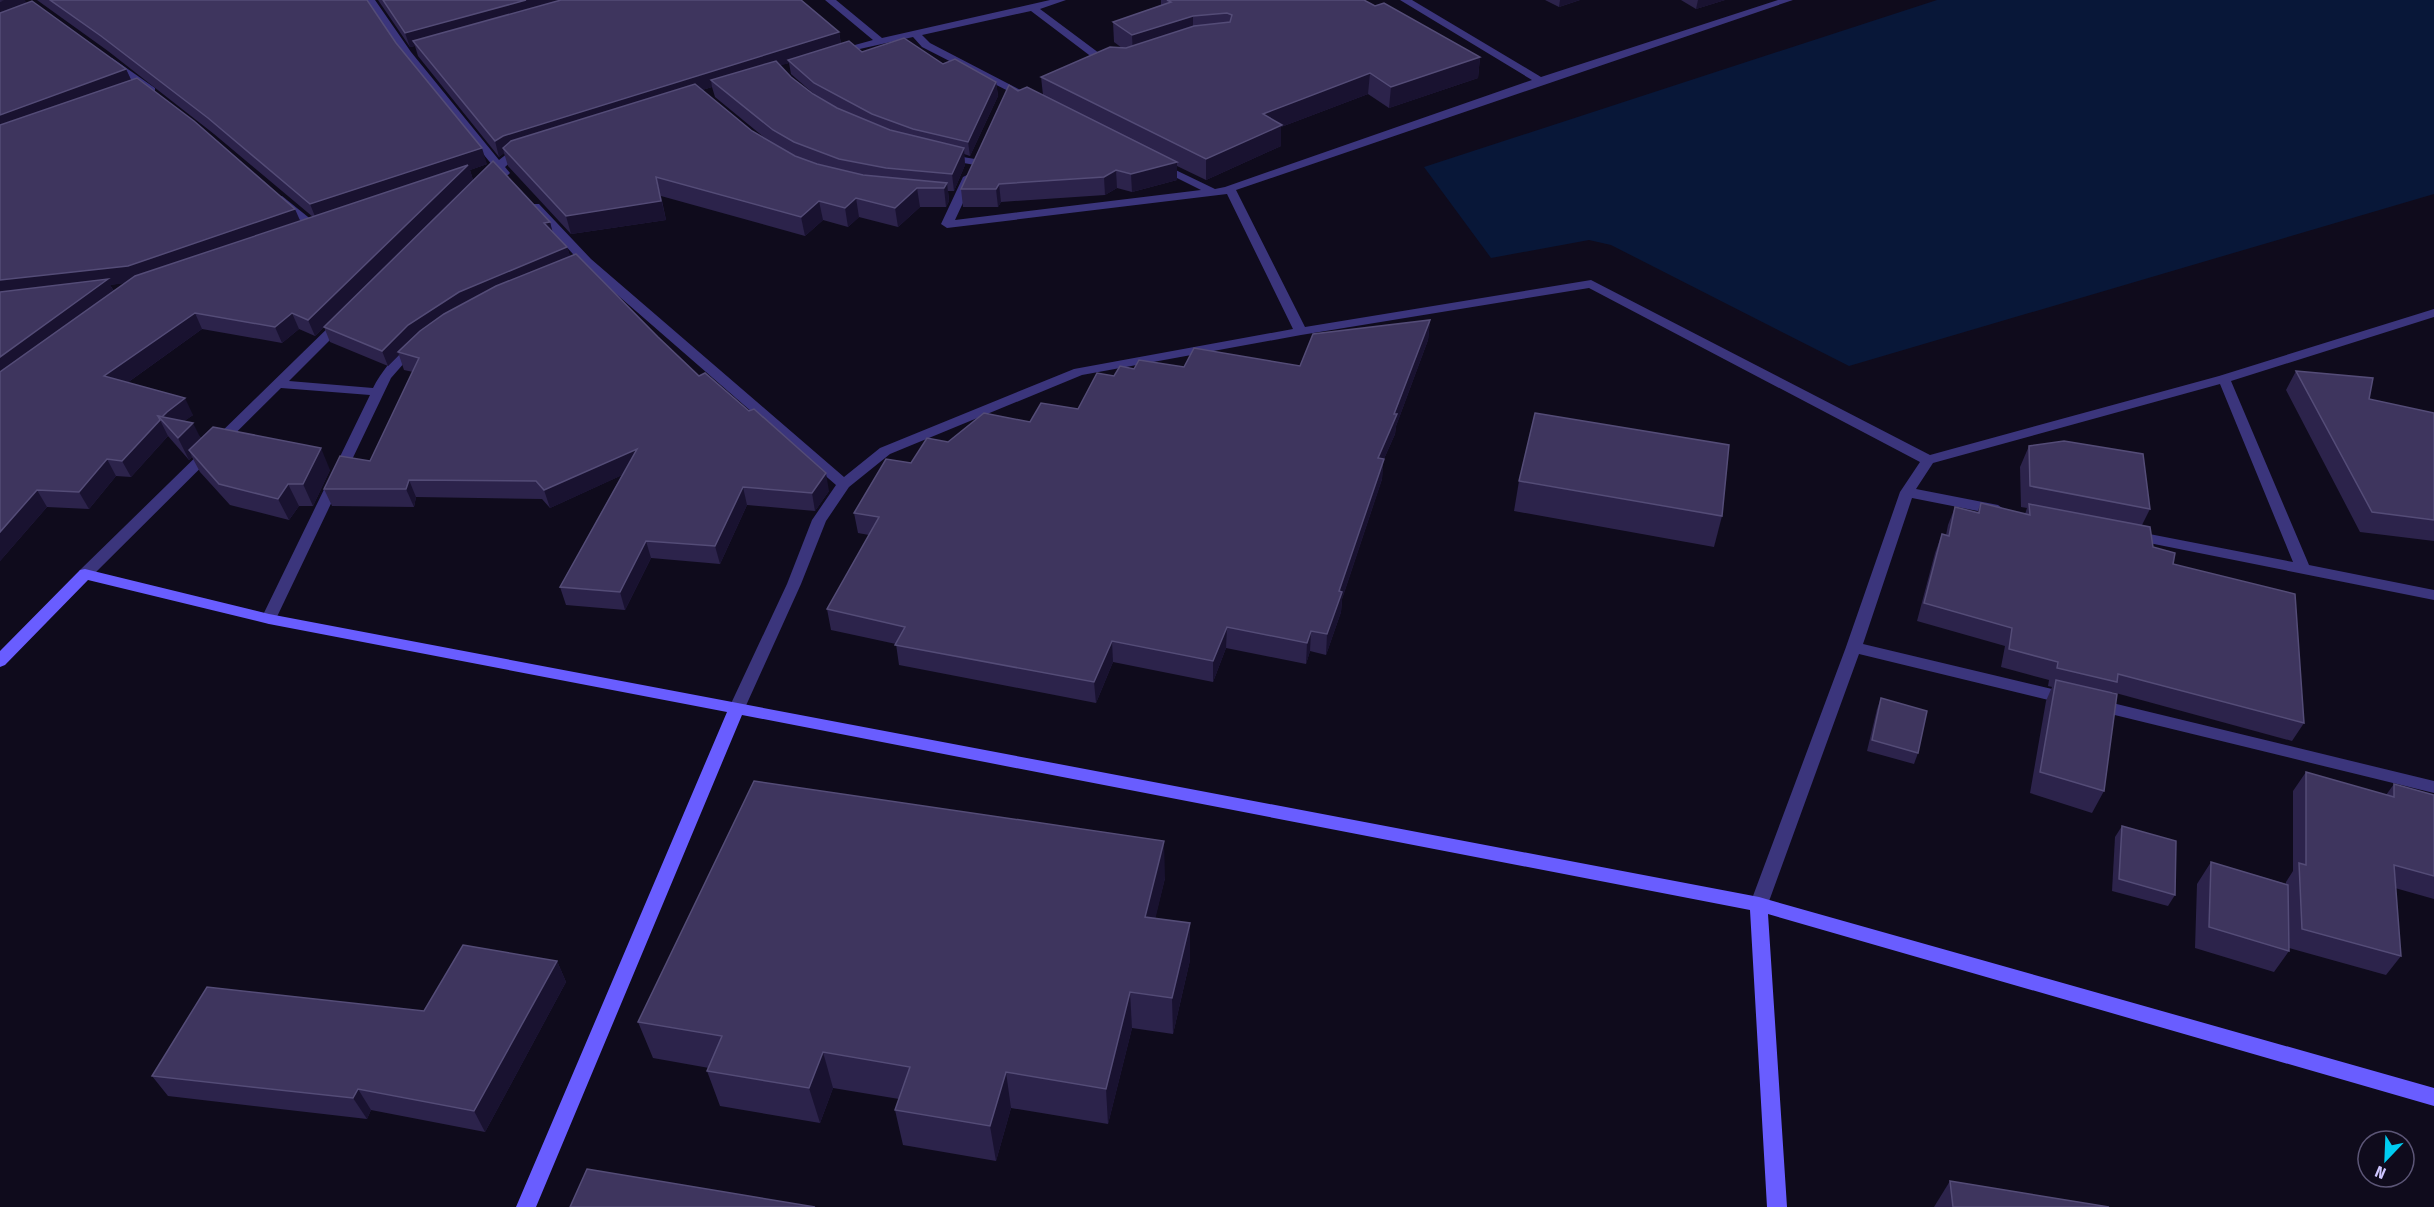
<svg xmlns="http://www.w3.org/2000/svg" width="2434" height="1207" font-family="'Fira Sans Condensed',sans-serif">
<rect width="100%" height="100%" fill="#0f0b1c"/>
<path fill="#081738" d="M1937,0H2434V194L1849,366L1611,245L1589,240L1491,258L1424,167Z"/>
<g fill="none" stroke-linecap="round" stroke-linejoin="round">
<path fill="#3b357c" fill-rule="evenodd" d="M945,154L975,159L981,162L975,165L941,159V155Z"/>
<g fill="#3b357c" fill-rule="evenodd">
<path d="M365,0H375L411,52L499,160L508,153L529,149V153L516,157L505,167L510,173L508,175L504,176L498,173L488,182H480V178L493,166L403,56Z"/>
<path d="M825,0H836L882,38L1050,0H1066L1040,9L1107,59L1116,62L1111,65L1101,64L1031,11L922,35L930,43L1030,95V99L1026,100L922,47L913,37L833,55V51L873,40Z"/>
<path d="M1400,0H1412L1541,77L1778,0H1793L1236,190L1305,327L1591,280L1930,455L2219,376L2434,309V317L2231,381L2309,565L2434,590V600L2129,539L2127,536L2129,533L2134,531L2293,562L2220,384L1933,463L1916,489L1998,505L2005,510L1998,515L1912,498L1863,644L2069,693L2075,695L2077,699L2075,703L2069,705L1859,654L1768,904L1765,909L1759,911L1753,909L1750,904L1846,647L1900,492L1920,462L1589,288L1301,335L1082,375L890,454L849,487L826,521L801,584L744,710L742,714H730L728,710L787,584L812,520L836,485L583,265L531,208V204H539L591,259L844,477L880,448L1074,369L1293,329L1227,194L947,228L941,224L963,177L969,174L975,177L955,220L1201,190L1155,167L1153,165L1159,162L1215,189L1225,187L1532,80Z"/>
<path d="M112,58L155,88V92H147L108,63L107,61Z"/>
<path d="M282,196L318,225V229H310L278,201V197Z"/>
<path d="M341,318L345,319L347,322L345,325L289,381L373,388C380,374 403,340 421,344L422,347L405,362L391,378L274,623L269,624L261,619L370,395L281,388L90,578H80L78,574L80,570L337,319Z"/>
<path d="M2096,699L2434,781V793L2090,709L2088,705L2090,701Z"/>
</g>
<path fill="#695dff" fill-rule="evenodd" d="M85,569L269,614L1759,897L2434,1088V1106L1768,914L1787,1207H1767L1750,910L742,715L536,1207H516L727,712L269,624L88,580L5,665L0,667V651L80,570Z"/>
</g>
<g fill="#2c234b" fill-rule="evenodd">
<path d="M0,0L26,3L126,69L131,80L300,221L313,217L214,134L108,51L37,0H367L396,43L487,164L470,170L473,180L550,222L552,232L567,247L570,256L699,376L829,491L815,511L747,505L720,564L651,558L625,610L566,605L560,587L622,475L550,508L542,499L416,497L414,507L332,506L324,489L370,461L413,372L404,370L399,355L388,366L330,342L324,327L315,336L299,329L282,343L202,329L127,383L193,415L184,421L201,438L330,470L313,506H299L289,520L230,505L200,472L192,457L189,460L168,436L131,477L116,476L89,509L47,507L0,561ZM123,283H125L114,291L110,285Z"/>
<path d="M378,0H801L839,32L841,44L862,52L943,64L996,82L998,96L970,156L964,154L965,165L954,191H948L949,201L946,207H920L898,227L859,217L848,227L823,220L805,236L661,196L666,220L571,234L508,166L504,153L499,157L418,56L415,46L410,47ZM789,63L791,74L815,95L791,77L780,65ZM712,87L715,97L766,139L752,131L702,90Z"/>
<path d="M1161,0H1364L1480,57L1478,78L1389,108L1368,94L1281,127V146L1206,180L1177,166V180L1132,192L1117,188L1105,195L1001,202L998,207H963L961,189L1018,91L1043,95L1041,77L1122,48L1114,42L1113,22L1161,5Z"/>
<path d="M1545,0H1580L1559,7Z"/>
<path d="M1681,0H1725L1696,9Z"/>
<path d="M1430,320L1428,340L1396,426L1395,434L1383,461L1382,479L1342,599L1341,612L1326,655L1310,651L1306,664L1226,648L1213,682L1113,662L1096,703L899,665L896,644L831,630L827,609L869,535L858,533L854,513L911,463L948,442L1078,409L1114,376L1134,369L1184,367L1300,366Z"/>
<path d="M2296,371L2369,399L2434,413V541L2360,532L2286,390Z"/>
<path d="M2029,446L2150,509L2142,525L2153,547L2173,564L2304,723L2292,741L2112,692L2104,791L2092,813L2030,793L2046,701L2052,687L2048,686L2049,680L2001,667L2005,646L1917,621L1935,553L1942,534L1946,535L1948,525L1955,507L1977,513L1981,503L2025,514L2027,508L2021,507L2020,467Z"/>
<path d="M1519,481L1722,516L1714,547L1514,511Z"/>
<path d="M1881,698L1918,753L1914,764L1867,751L1877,709Z"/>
<path d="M2306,772L2386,795L2394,784L2434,795V899L2395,888L2401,956L2386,975L2289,948V951L2274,972L2195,948L2197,884L2211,862L2286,884V882L2293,871V791Z"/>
<path d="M2122,826L2175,895L2168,906L2112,891L2115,837Z"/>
<path d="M1165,878L1155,918L1190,960L1173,1034L1132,1028L1108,1124L1011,1108L996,1161L903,1145L895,1110L899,1099L833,1088L820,1123L720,1106L707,1071L709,1068L653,1058L638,1022Z"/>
<path d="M557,961L566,982L485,1132L371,1110L367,1119L168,1096L152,1076L424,1011Z"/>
<path d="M1950,1181L2109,1207H1934Z"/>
</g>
<g fill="#191230">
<path d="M5,0H25L28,7L0,20V2Z"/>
<path d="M526,0H583L413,41L415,46L410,47L405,33Z"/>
<path d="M1560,0H1580L1559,7Z"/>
<path d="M1698,0H1725L1696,9Z"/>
<path d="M1193,16V36L1133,55L1132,35Z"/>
<path d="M839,32L841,46L788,60L789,63L717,85L711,80L712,87L507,151L503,148L504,153L499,157L495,141L503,136Z"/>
<path d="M1480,57L1478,78L1389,108L1391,87Z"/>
<path d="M126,69L133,84L0,133V115Z"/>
<path d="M1370,73L1368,94L1281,127V146L1206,180V159L1263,114Z"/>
<path d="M996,82L998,96L970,156L968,142Z"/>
<path d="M482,148L487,164L470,170L473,180L315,336L308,320L316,219L310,204Z"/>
<path d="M964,148L965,165L954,191L952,174Z"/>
<path d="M1177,162V180L1132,192L1131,174Z"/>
<path d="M1116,170L1117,188L1105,195L1104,177Z"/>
<path d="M656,177L666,220L571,234L566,216Z"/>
<path d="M947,183L949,201L946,207L944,188Z"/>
<path d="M999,184L1001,202L998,207L996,189Z"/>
<path d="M917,188L920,207L898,227L895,208Z"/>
<path d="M856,198L859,217L848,227L845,208Z"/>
<path d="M819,201L823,220L805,236L801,217Z"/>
<path d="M295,209L302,225L136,282L110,285L116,295L0,380V280Z"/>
<path d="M550,222L554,237L544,223Z"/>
<path d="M567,247L572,261L398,352L399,355L388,366L382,351L408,325L459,292Z"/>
<path d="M195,313L202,329L113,393L104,376Z"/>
<path d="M292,313L299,329L282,343L275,327Z"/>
<path d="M1430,320L1428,340L1396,426L1395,434L1383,461L1382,479L1342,599L1341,612L1326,655L1327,634L1378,458Z"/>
<path d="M185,398L193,415L175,428L160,419L167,412Z"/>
<path d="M160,420L168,436L131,477L122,461Z"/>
<path d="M193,423L204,445L189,450L192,457L189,460L178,438Z"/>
<path d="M321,448L330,470L313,506L303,484Z"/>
<path d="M637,449L642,466L550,508L544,490Z"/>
<path d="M107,459L116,476L89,509L79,492Z"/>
<path d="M826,473L829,491L815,511L812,493Z"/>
<path d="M409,480L416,497L414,507L406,489Z"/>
<path d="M288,484L299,506L289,520L278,499Z"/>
<path d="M743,487L747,505L720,564L715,546Z"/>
<path d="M37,490L47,507L0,561V532Z"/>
<path d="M646,541L651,558L625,610L620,592Z"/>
<path d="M1227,627L1226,648L1213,682V661Z"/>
<path d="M1311,631L1310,651L1306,664L1307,643Z"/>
<path d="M1112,641L1113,662L1096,703L1094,682Z"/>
<path d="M1164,841L1165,878L1147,954L1145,917Z"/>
<path d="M1190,923V960L1173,1034L1172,998Z"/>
<path d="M557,961L566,982L485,1132L474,1111Z"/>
<path d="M1130,992L1132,1028L1108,1124L1106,1089Z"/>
<path d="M823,1052L833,1088L820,1123L809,1088Z"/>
<path d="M1006,1072L1011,1108L996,1161L990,1126Z"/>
<path d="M358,1089L371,1110L367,1119L353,1098Z"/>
</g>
<g fill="#3e355e" stroke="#544c77" stroke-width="1.5">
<path d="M50,0H367L396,43L482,148L310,204L208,118L101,36Z"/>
<path d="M383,0H526L405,33Z"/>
<path d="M561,0H801L839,32L503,136L495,141L413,41Z"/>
<path d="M1167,0H1364L1375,6L1384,3L1480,57L1391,87L1370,73L1263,114L1282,125L1206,159L1041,77L1110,47L1126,48L1194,26L1230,22L1232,15L1227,13L1193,16L1132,35L1113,22L1171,2Z"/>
<path d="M32,1L126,69L0,115V13Z"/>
<path d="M904,38L943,64L955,59L996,82L968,142L913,129L872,114L814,83L788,60L849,41L862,52Z"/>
<path d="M776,61L791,77L813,94L837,108L890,130L964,148L952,174L886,168L839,159L794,142L773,130L711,80Z"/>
<path d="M137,78L194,121L295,209L128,266L0,280V125Z"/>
<path d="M695,84L752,131L795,156L817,164L863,175L947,183L944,188H917L895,208L856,198L845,208L819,201L801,217L656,177L661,201L566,216L503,148L511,141Z"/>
<path d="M1009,85L1018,91L1027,87L1177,162L1131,174L1116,170L1104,177L999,184L996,189H961Z"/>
<path d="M493,161L550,222L544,223L567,247L459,292L408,325L382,351L324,327Z"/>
<path d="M468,165L308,320L292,313L275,327L195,313L104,376L185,398L167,412L162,417L158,416L160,420L122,461L107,459L79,492L37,490L0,532V372L135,276Z"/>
<path d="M576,254L658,337L699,376L705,373L749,411L754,409L826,473L812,493L743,487L715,546L646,541L620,592L560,587L637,449L544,490L536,481L409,480L406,489H324L340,456L370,461L419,358L398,352L420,331L444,314L496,286Z"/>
<path d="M108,279L0,357V292Z"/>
<path d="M1430,320L1394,414H1397L1378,458L1384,459L1339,591L1342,592L1327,634L1311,631L1307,643L1227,627L1213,661L1112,641L1094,682L895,645L905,627L827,609L879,517L854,513L886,459L911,463L927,438L948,442L984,413L1030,422L1041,403L1078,409L1097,373L1114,376L1120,366L1134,369L1139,360L1184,367L1194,348L1300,366L1313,334Z"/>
<path d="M2296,371L2373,378L2369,399L2434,413V520L2372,512Z"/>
<path d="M1535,413L1729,445L1722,516L1519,481Z"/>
<path d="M158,416L193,423L178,438Z"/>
<path d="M213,427L321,448L303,484H288L278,499L219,484L189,450Z"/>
<path d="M2064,441L2143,454L2150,509L2030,486L2029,446Z"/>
<path d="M1981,503L2030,515L2029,504L2150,527L2153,547L2175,553L2173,564L2295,594L2304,723L2118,674L2117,682L2057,668L2058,662L2009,649L2012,628L1924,603L1942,534L1949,536L1955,507L1979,513Z"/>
<path d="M2056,680L2117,694L2104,791L2040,772Z"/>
<path d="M1881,698L1927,711L1918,753L1872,740Z"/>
<path d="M2306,772L2394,797V784L2434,795V876L2394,865L2401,956L2302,929L2299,863L2306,865Z"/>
<path d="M754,781L1164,841L1145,917L1190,923L1172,998L1130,992L1106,1089L1006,1072L990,1126L895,1110L910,1067L823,1052L809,1088L707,1071L722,1036L638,1022Z"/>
<path d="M2122,826L2176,841L2175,895L2119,879Z"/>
<path d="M2211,862L2288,885L2289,951L2209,927Z"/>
<path d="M463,945L557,961L474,1111L358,1089L353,1098L152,1076L207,987L424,1011Z"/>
<path d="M587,1169L815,1207H570Z"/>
<path d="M1950,1181L2109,1207H1953Z"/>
</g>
<g transform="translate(2386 1159) rotate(203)"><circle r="28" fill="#0f0b1c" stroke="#5c5677" stroke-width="1.5"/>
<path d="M0-4.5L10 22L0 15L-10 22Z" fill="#00cdf1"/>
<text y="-9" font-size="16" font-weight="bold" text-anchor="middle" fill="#cfc6ff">N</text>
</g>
</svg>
